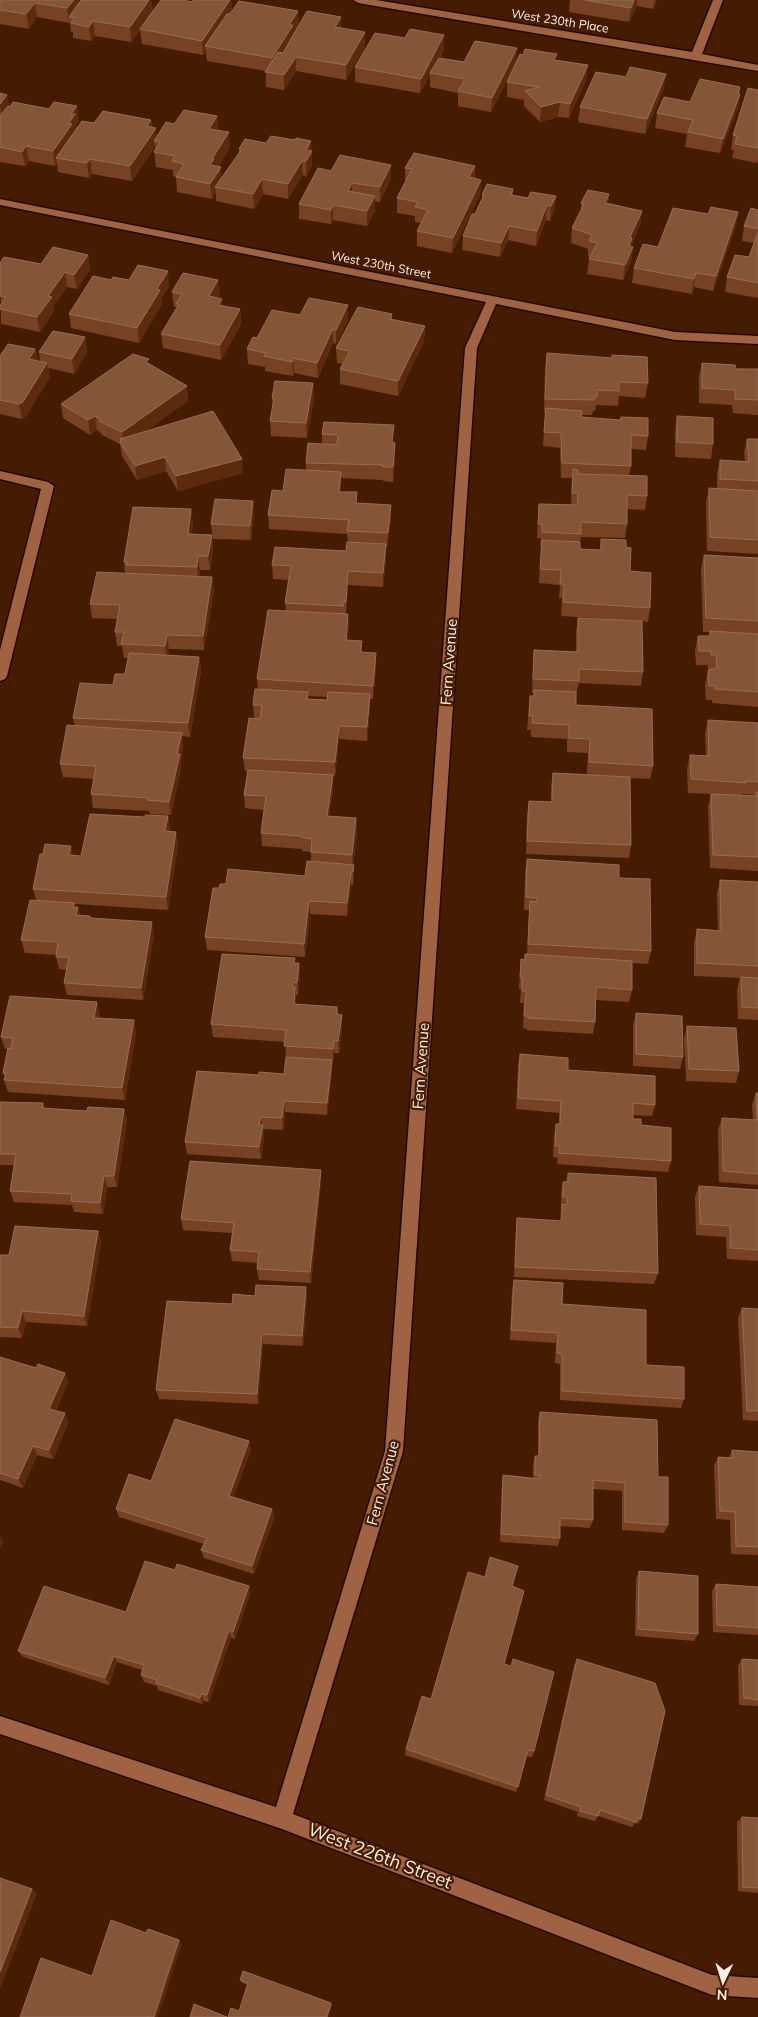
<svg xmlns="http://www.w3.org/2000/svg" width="758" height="2017" font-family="Mulish,sans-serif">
<rect width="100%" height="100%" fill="#451c02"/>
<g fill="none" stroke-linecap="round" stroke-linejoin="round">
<g stroke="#240800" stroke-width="3">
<g id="minor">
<path d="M353,0H376L692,52L713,0H723L702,54L758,65V71L358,3Z"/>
<path d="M0,199L675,332L758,336V344L675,340L496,304L477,348L403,1451L293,1814L712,1975L758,1978V1998L712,1995L282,1829L0,1734V1716L276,1807L385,1451L465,348L486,302L0,205Z"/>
<path d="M0,471L48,482L54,486L7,676L5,679L0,681V650L41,489L0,479Z"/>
</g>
</g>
<use href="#minor" fill="#9f6343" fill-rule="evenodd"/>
</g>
<g fill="#764223" fill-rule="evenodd">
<path d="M0,0L79,3L81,0H151L153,12L192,2L193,0H231L232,12L298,11L299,26L293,35V36L341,17V28L365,32V47L346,80L296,71L284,90L266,87V71L207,61L206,52L203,55L142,44L140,30L131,42L95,36L91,41L73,38V32H71L70,23L37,17L29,29L0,24Z"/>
<path d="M570,0H657L653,9L637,6L629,22L569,12Z"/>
<path d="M444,50L440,58L464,62L516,63L491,112L458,106V93L430,87V75L420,93L355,82V67Z"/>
<path d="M556,60L588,65L586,80L569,118L558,117L540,122L524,106V100L507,97V82Z"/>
<path d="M740,87L738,108L720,153L685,147L687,134L655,128L657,113Z"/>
<path d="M664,88L645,134L578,122L580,107Z"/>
<path d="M758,90V159L757,163L732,158L734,150H731L733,135Z"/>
<path d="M0,93L9,106L79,121L76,124L77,128L94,123L151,120L152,127L157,136L174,124L217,116L218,130L230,147L218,167H221V178L239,153V149L266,143L295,140L311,141L312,166L306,176L303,175L288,199L263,194L254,209L216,201V192L212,199L177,192L176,177L173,176V170L156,167L154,152L155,151V147L132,181L92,174L89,178L58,172L57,163L55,166L29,161L25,166L0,162Z"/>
<path d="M391,165V179L380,202L375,201V211L367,226L333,220L331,224L299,219V204L331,171Z"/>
<path d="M475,166V178L481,180L480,194L452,253L417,246V231L421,223L415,222V216L397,213V198L405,182V168Z"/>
<path d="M513,189V195L528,198L556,196L554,211L550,221L546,220L536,246L508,240L500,257L462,250L463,236L475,214L482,200V195Z"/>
<path d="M609,194L608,203L642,211L640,225L632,244L631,247H633L631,262L623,280L587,274L589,259L590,257L588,256V249L571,243L572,228L581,211V203Z"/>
<path d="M758,210V298L725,292L727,277L749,257L754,243L742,241L744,226Z"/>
<path d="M738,212L736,226L713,291L694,287L692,294L632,283L634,268L658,247L708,214Z"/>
<path d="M88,255L90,269L77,289L67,287L53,307L54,311L40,332L1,324L0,263L41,264Z"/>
<path d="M111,280H129L169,286L161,299L162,304L139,343L71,328L69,314Z"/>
<path d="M172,292L220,295L218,298L222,306L240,309L241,324L221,360L163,348L161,334L177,308V307H174Z"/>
<path d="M348,305V320L336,344L333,343L318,378L294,373L293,376L265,371V367L248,364L247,349L257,338L300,315Z"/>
<path d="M392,314V320L425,326L424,341L398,396L340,384V369L343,364L337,363L336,348Z"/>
<path d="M85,337L87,352L74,374L48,368L50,377L26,416L22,419L0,414V356L35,349L38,361H40L39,352Z"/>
<path d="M547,353L648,383L645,398L619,396L618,406L596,405L595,411H593L592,415H581V417L648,436L646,450L631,449V466L629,475L647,496L645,510L627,509V524L625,538L581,537L580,542V549L600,550L601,539L626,547L630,571L650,608L648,622L642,621L643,672L641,686L579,683L576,695V705L653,766L650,779L630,778L631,845L629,858L526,854L527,814L529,801L551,802V786L553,773L587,774L588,753L567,752V739L531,737V730H527L530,696H533L534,693H532L533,664L534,650L576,652V632L578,618L641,621L561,616L562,598H559L560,585L539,583L541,547H540L541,538H537L539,504L571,505L572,478H561L560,448L543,446L545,413H544L545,368Z"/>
<path d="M702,363L740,369H758V415L733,413L732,405L699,403V377Z"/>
<path d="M150,364L187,386L188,401L146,431L243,473L178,491L166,471L137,480L122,456L120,444L102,435L101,433L97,430L90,435L63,418L61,404Z"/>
<path d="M313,383L314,398L307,438L271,436L270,421L273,407L272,398Z"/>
<path d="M677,416L713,444L711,459L675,457V431Z"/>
<path d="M324,422L395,443V457L393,482L383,481V480L341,478V492L357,503L391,519L387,547H386V558L383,587L348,585L346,614L349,628L347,640L362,641V652L376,667L373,699H370V708L367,741L339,739L335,776H333V789L329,816L356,818L357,832L353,865L354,878L353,885H351L347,916L310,914L305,957L207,950L205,937L219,888L226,884L305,876L311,862V852L302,851V849L262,846L261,833L264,810L245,808L244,795L248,771H245L243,758L254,718L253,705L258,689L257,679L286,611L285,603L288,580L273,579L272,565L346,551L348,542L347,534L269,529L268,515L283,491L306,470V463L322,444V434ZM308,696L327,697V700L308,699Z"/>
<path d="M747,439H758V554L707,551L706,502L709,488H717V474L720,460L745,461L744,453Z"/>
<path d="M253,501L254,515L251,540L213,539L211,524Z"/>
<path d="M191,509L193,524L191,534L212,535L213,549L210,570H200L199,577H212L214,591L204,650L169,649L168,655L199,657L201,671L190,737L182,736L183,747L181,761V768L171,815L150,814L149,811L93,808L91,794L94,779L63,777L60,764L75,726L73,718L125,674L128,658H124L122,646H117L115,632L117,619L92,618L90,604L125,573L124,562Z"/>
<path d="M704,555L758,558V707L712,703V700H706L705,684L708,670L713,669H708V665H696L695,650L698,636H709L710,632H703L701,569Z"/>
<path d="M708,720L758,723V871L710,868L708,807L711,794L688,793L687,769L690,755L706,756L705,734ZM743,794L756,795L755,796L742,795Z"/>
<path d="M168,816L170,831L178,845L168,910L75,904V907H78L80,916L154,935L143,1000L67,995L64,983L66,970L59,969L56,957V955L25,953L21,940L36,900L33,889L73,856H81L145,817Z"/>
<path d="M527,859L619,878L651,951L648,964L632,963V990L629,1002L595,1000V1022L593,1034L527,1030V1029L523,1028L524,1003H520L521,989H519L521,959L524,960L525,954H527L529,910H524L525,872Z"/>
<path d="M720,880L758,882V1020L738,1019L737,989L740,978L694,976V942L697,929L718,930L717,893Z"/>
<path d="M295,958V963H299L300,975L298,995H296V1004L337,1007L338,1015H342V1028L339,1053H334L333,1061H332V1072L327,1115L285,1112L283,1130L263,1129L264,1137L261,1159L187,1154L185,1142L259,1075L284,1074L286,1058L285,1042L213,1037L211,1024Z"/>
<path d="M636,1013L683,1057L680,1069L633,1066V1026Z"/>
<path d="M100,1014V1018L136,1033L125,1100L8,1092L4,1080L5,1078L3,1073L8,1049H5L1,1037Z"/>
<path d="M687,1026L739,1071L736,1083L686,1081L684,1038Z"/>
<path d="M520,1054L568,1070L655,1105L652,1116L633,1115V1119L641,1125L671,1161L668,1172L557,1164L558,1158L553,1157L554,1135L556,1124H559V1113L516,1109L518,1066Z"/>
<path d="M756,1093H758V1185L719,1182L718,1130L722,1118L753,1120L752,1105Z"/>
<path d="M0,1102L43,1103L45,1109L87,1111L124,1109L127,1120L117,1187H107L103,1214L74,1212L72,1205L14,1202L10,1191L14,1165H0Z"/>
<path d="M321,1170V1181L311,1283L259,1280L257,1269L258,1263L232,1261L230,1250L232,1233L183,1230L181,1219Z"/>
<path d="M568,1173L658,1273L654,1284L514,1277L516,1229L517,1218L560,1221L561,1208V1193L563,1182H566Z"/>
<path d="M699,1186L758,1190V1261L727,1259L726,1237L696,1235L695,1197Z"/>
<path d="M98,1231L101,1242L87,1326L26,1322L22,1338L0,1337V1255H9Z"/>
<path d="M514,1280L562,1304L646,1365L684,1399L681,1408L560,1400V1364L555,1363L556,1343L510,1340L512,1290Z"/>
<path d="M306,1287L307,1297L303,1346L263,1344L258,1404L159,1399L156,1390L232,1304L255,1296Z"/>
<path d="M742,1308L758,1309V1421L743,1420L738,1318Z"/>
<path d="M0,1357L36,1368L65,1373L68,1382L56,1411L65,1413L68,1423L53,1459L37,1455L23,1488L0,1480Z"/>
<path d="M540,1412L658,1477L668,1525L664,1533L622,1530V1491L593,1489V1520L590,1528L560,1526V1538L558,1546L500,1542L502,1484L503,1475L533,1478V1465L535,1456H538V1421Z"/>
<path d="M251,1450L233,1497L272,1509L274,1518L254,1574L204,1558L201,1550L204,1544L119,1517L116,1509L151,1481Z"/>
<path d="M732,1450L758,1452V1555L731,1554L730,1520L716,1519L714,1466L718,1457H729Z"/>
<path d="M518,1566L512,1586L504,1664L534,1751L532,1757L526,1756L516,1792L405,1755L406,1749L431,1699L485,1577Z"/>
<path d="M639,1571L698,1634L694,1641L635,1636L636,1579Z"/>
<path d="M716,1584L758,1587V1635L713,1632L712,1591Z"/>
<path d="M250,1594L235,1639L231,1638L209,1702L204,1701L202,1704L158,1690L157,1686L144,1682L141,1675L142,1670L117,1662L109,1685L23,1657L18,1651L126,1612Z"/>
<path d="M577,1659L641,1819L638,1824L635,1823L632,1827L598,1816L595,1821L577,1816L578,1812L544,1800L574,1666Z"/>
<path d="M742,1659L758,1660V1706L739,1705L738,1666Z"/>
<path d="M742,1817L758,1818V1893L738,1891L737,1822Z"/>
<path d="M240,1980L331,2003L332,2006L239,2011L248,1985L242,1983Z"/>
</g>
<g fill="#5c2b0d">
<path d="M74,0H79L80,9L69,17V23L67,8Z"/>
<path d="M149,0H151L153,12L131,42L130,27Z"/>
<path d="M230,0H231L232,13L205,46L206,52L203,55L202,41Z"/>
<path d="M634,0H637V6L629,22L631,8Z"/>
<path d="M655,0H657L653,9Z"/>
<path d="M35,3L37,17L29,29L26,14Z"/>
<path d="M298,11L299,26L293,35V40L272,72V58L289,25Z"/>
<path d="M341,17V31L335,27Z"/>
<path d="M93,21L95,36L91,41L89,27Z"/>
<path d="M365,32V47L346,80V65Z"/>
<path d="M444,35V50L431,73H430V75L420,93L421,79Z"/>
<path d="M517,48L516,63L491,112L492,98Z"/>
<path d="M296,57V71L284,90V75Z"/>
<path d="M588,65L586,80L569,118L570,104Z"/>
<path d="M666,74L664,88L645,134L647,119Z"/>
<path d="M740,87L738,99L740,94L738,108L720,153L723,139Z"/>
<path d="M7,95L10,109L2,119L0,104Z"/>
<path d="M560,102L558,117L540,122L541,107Z"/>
<path d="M77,106L79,121L76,124L77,129L56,158L57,163L55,166L53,151L69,123L71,114Z"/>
<path d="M217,116L218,131L209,129Z"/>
<path d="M151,120L153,133L156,128L158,142L154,141L155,147L132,181L130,166L147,126Z"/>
<path d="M229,132L230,147L215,171L210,165L212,159Z"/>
<path d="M311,141L312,166L306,176V150Z"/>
<path d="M26,146L29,161L25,166L22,152Z"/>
<path d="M90,159L92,174L89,178L87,163Z"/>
<path d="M302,161L303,175L288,199V184Z"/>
<path d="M391,165V179L380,202V187Z"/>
<path d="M475,166L474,180L469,177Z"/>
<path d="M221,167L222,182L215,187L216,192L212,199L210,184Z"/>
<path d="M262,179L263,194L254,209L253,194Z"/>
<path d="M481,180L480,194L452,253L453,238Z"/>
<path d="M352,183V197L348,191Z"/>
<path d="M609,194L607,209L605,203Z"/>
<path d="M375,196V211L367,226V211Z"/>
<path d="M556,196L554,211L550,221L551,206Z"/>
<path d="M333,205V220L331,224V210Z"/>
<path d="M547,205L546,220L536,246L537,231Z"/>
<path d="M642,211L640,225L632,244L631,251L633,247L631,262L623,280L625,265L630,237Z"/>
<path d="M738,212L736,226L713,291L716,276Z"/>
<path d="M509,226L508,240L500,257L501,243Z"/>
<path d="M88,255L90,269L77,289L74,275Z"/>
<path d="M168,271L169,286L161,299L162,304L139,343L137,328L157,289Z"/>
<path d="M65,272L67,287L53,307L54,311L40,332L37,317L48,296Z"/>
<path d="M696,273L694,287L692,294L694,279Z"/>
<path d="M218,280L220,295L210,311L209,296Z"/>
<path d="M222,299L223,313L218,305Z"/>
<path d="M348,305V320L336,344V330Z"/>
<path d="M240,309L241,324L221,360L220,345Z"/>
<path d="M425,326L424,341L398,396V381Z"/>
<path d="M333,329V343L318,378L317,363Z"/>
<path d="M85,337L87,352L74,374L72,359Z"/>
<path d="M35,349L38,364L29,359Z"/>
<path d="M293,358L294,373L293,376L292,362Z"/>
<path d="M47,363L50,377L26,416L22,419L19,404Z"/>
<path d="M313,383L314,398L307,438L306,423Z"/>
<path d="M187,386L188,401L124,447L122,432Z"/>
<path d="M95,416L97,430L90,435L88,420Z"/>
<path d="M395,443V457L393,482V467Z"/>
<path d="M165,457L166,471L137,480L135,466Z"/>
<path d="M242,459L243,473L178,491L176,476Z"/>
<path d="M341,472V486L339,506V492Z"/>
<path d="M253,501L254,515L251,540L250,526Z"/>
<path d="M391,505V519L387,547L388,533Z"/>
<path d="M191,509L193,524L189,548L188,534Z"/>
<path d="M212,535L213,549L210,570L208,556Z"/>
<path d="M386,544V558L383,587V573Z"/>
<path d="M198,556L200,570L198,581L197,567Z"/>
<path d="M348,571V585L346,616V602Z"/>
<path d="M212,577L214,591L204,650L203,636Z"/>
<path d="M348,614L349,628L346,654V640Z"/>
<path d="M167,635L169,649L167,660L165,646Z"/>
<path d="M376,653V667L373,699V686Z"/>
<path d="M199,657L201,671L190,737L188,723Z"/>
<path d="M370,694V708L367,741V727Z"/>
<path d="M339,726V739L335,776V762Z"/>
<path d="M182,733L183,747L181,761V768L171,815L169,802Z"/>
<path d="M333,775V789L327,829V816Z"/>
<path d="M168,816L170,829L168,844L165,831Z"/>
<path d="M356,818L357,832L353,868L352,855Z"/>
<path d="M176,832L178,845L168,910L166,897Z"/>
<path d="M71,846L74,859L69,855Z"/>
<path d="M354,865V878L353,885V872Z"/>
<path d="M351,872V885L347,916V903Z"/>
<path d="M309,901L310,914L305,957L304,944Z"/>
<path d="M74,903L76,912L78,907L80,920L79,928L73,907Z"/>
<path d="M152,922L154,935L143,1000L141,988Z"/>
<path d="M299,963L300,975L298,995L297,983Z"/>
<path d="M295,987L296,1000L294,1016V1004Z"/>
<path d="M97,1002L100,1014L97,1030L94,1018Z"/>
<path d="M342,1015V1028L339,1053L338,1041Z"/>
<path d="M134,1020L136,1033L125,1100L122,1088Z"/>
<path d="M334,1040V1053L333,1061V1049Z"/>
<path d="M332,1060V1072L327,1115V1103Z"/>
<path d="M284,1101L285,1112L283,1130L282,1118Z"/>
<path d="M124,1109L127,1120L117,1187L114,1176Z"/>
<path d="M261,1117L264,1137L261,1159L259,1147V1125Z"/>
<path d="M321,1170V1181L311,1283L310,1272Z"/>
<path d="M104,1176L107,1187L103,1214L100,1203Z"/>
<path d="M98,1231L101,1242L87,1326L84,1316Z"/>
<path d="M306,1287L307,1297L303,1346L302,1336Z"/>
<path d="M22,1311L26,1322L22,1338L18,1328Z"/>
<path d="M262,1334L263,1344L258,1404L257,1394Z"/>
<path d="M65,1373L68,1382L53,1418L49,1409Z"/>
<path d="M65,1413L68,1423L53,1459L49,1450Z"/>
<path d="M249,1441L251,1450L231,1504L229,1496Z"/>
<path d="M33,1446L37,1455L23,1488L18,1479Z"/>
<path d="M272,1509L274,1518L254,1574L252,1566Z"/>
<path d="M0,1536L3,1542L0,1549Z"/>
<path d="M249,1586L250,1594L235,1639L233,1632Z"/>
<path d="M229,1630L231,1638L209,1702L207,1695Z"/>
<path d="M114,1656L117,1662L109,1685L105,1678Z"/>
<path d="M201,1694L204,1701L202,1704L200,1698Z"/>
<path d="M32,1889L37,1894L0,1989V1972Z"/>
<path d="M179,1940L182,1943L158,2017H154Z"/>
<path d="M331,2003L332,2006L328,2017H327Z"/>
</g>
<g fill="#855538" stroke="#986d54">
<path d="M2,0H74L67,8L35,3L26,14L0,10V2Z"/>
<path d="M81,0H149L130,27L93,21L89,27L71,23L75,18L69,17Z"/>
<path d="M161,0H183L192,2L193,0H230L202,41L140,29Z"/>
<path d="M585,0H634L631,8Z"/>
<path d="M239,1L298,11L289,25H293L272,58L205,46L227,14H230Z"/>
<path d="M307,11L341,17L335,27L365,32L346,65L296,57L284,75L265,72L278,52L283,53Z"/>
<path d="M410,29L444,35L421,79L355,67L375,33L405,38Z"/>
<path d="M475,41L517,48L492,98L458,91L465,79L430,73L439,58L464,62Z"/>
<path d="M525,49L557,54L554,60L588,65L570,104L560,102L541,107L525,91L539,87L507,82L520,54L523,55Z"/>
<path d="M630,67L666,74L647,119L580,107L596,72L626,77Z"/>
<path d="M700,79L740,87L738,93L740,94L723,139L688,132L693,120L657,113L664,97L690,102Z"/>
<path d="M748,88L758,90V148L735,144L737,136L733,135Z"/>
<path d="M0,93L7,95L0,104Z"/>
<path d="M13,102L49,109L54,102L77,106L71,114H75L69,123L72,124L53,151L26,146L22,152L0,147V116L8,106L10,107Z"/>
<path d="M184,110L217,116L209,129L229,132L212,159H214L210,165L221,167L210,184L176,177L184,164L172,161L175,156L154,152L160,142L154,141L166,122L174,124Z"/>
<path d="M103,111L151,120L147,126L156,128L130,166L90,159L87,163L56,158L82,121L94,123Z"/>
<path d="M271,136L295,140L296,138L311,141L306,150L312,151L306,161H302L288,184L262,179L253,194L215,187L242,149H239L245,139L266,143Z"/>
<path d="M414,153L475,166L469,177L481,180L453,238L417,231L428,210L415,207L418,202L397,198L412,169L405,168Z"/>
<path d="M340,155L391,165L380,187L352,183L348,191L375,196L367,211L333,205L331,210L299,204L318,168L331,171Z"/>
<path d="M487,184L513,189L511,195L528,198L531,192L556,196L551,206L547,205L537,231L509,226L501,243L463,236L472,214H475L484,195H482Z"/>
<path d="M588,190L609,194L605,203L642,211L630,237L632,238L629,246L633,247L625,265L589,259L597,243L589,241L592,235L572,228L584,204L581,203Z"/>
<path d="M711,207L738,212L716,276L696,273L694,279L634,268L643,244L658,247L673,208L708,214Z"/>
<path d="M751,208L758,210V229L744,226Z"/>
<path d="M758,232V283L727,277L735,255L749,257Z"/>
<path d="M53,247L88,255L74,275L65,272L48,296L52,297L37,317L0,309V306L6,297L0,296V263L4,257L41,264Z"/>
<path d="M138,265L168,271L157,289L160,290L137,328L69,314L93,276L111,280L113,277L129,280Z"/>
<path d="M183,273L218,280L209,296L222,299L218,305L240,309L220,345L161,334L179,304H176L182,294L172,292Z"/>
<path d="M309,298L348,305L336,330L333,329L317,363L293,358L292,362L264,356L266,353L247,349L253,337L257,338L272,310L300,315Z"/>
<path d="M358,307L392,314L390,319L425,326L398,381L340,369L350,351L336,348Z"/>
<path d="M53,331L85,337L72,359L39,352Z"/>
<path d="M8,344L35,349L29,359L47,363L23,402L19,404L0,400V356Z"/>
<path d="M547,353L612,358V355L647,357L648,383L619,382V391L597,390V397H594V400L545,399Z"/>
<path d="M133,354L149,359L146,362L187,386L122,432L99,421L101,419L95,416L88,420L61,404Z"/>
<path d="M702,363L735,365L736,369H758V400L735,399V390L702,388Z"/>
<path d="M275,381L313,383L306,423L270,421L274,398H272Z"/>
<path d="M546,408L582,411L581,417L620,420L621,417L648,418V436L631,435V466L562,463L561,433L544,432Z"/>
<path d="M213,411L242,459L176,476L165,457L135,466L120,442H121L120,439Z"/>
<path d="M677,416L713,418V444L677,442Z"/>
<path d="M324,422L394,425L392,442L395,443L393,467H383V465L306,463L308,443L337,445L338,435L322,434Z"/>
<path d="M747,439H758V481L720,479V460L749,462Z"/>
<path d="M286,469L341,472L339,492H357L356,503L391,505L388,533L347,531L349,520L268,515L272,490L283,491Z"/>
<path d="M573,469L578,470V474L647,476V496L627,495V524L581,522V534L542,532V524H538L539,504L577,505L578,493H572Z"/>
<path d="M709,488L758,491V540L710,537Z"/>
<path d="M215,499L253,501L250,526L211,524Z"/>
<path d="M133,507L191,509L188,534L212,535L208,556H198L197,567L126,565L127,562H124Z"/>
<path d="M601,539L626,540V547L631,548L630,571L651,573L650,608L563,602L564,584H560L561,570L540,569L542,540L580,542V549L601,550Z"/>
<path d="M347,542L386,544L383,573L348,571L346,602H343V606L285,603L291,566L272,565L275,547L346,551Z"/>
<path d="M704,555L758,558V621L706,618Z"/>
<path d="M97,572L212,577L203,636L167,635L165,646L121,644L124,632H115L120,605L90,604Z"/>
<path d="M268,610L348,614L346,640L362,641L360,652L376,653L373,686L257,679Z"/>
<path d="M578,618L642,621L643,672L579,669V681L533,679L534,650L578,652Z"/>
<path d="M710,631L758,634V692L715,689V686H709L708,670L717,668L716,655H711V651H699L698,636H710Z"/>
<path d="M129,653L199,657L188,723L73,718L80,683L113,685L115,674H125Z"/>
<path d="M255,689L308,692L307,699L327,700L328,692L370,694L367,727L339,726L335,762L243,758L249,718L260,719L262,705H253Z"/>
<path d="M534,690L576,692V705L652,709L653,766L589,762L590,739L569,738V725L532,723L533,716H529L530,696H534Z"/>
<path d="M708,720L758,723V782L746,781V783L691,779L690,755L709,756Z"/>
<path d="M67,725L182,733L177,754H180L169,802L147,800L148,798L91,794L96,766L60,764Z"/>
<path d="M248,770L333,775L327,816L356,818L352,855L311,852L312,839L301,837V836L261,833L266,796L244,795Z"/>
<path d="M553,773L630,777L631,845L527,841L529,801L552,802Z"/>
<path d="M756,792H758V857L713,855L711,794L756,796Z"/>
<path d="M90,814L145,817V815L168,816L165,831L176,832L166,897L33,889L40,854H43L45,844L71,846L69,855L81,856Z"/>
<path d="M527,859L619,865V878L650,879L651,951L528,944L530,901L537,902V898L526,897Z"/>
<path d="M307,861L354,865L353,872H351L347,903L309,901L304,944L205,937L213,888H219L220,884H226L228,869L305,876Z"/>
<path d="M720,880L758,882V966L697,963V929L721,931Z"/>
<path d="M30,900L74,903L73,907H78L76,915L90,916V918L152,922L141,988L64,983L69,957H56L58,942L21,940Z"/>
<path d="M222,954L295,958L294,963H299L297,983L293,982L292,987H295L294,1004L337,1007V1014L342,1015L338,1041L334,1040L333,1049L284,1046L286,1030L211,1024Z"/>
<path d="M525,954L632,961V990L596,987L595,1022L528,1018V1016H524L526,991H522V977H520L521,959L525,960Z"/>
<path d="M741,977L758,978V1008L742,1007Z"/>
<path d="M10,996L97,1002L94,1018L134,1020L122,1088L4,1080L6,1073H3L8,1048L11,1049L13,1038L1,1037Z"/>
<path d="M636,1013L682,1016L683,1057L636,1054Z"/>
<path d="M687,1026L736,1028L739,1071L689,1069Z"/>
<path d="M520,1054L568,1058V1070L655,1076V1105L633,1103V1119H641V1125L671,1128V1161L559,1153L560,1146H555L556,1124H560L561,1101L518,1098Z"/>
<path d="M286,1057L332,1060L327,1103L284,1101L282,1118L261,1117L259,1125H263L259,1147L185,1142L197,1071L259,1075V1072L284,1074Z"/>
<path d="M756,1093H758V1174L723,1171L722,1118L757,1120Z"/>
<path d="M0,1102L43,1103L42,1108L87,1111L88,1107L124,1109L114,1176H104L100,1203L71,1201L72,1194L10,1191L16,1154H0Z"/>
<path d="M190,1161L321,1170L310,1272L257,1269L259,1252L230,1250L234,1223L181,1219Z"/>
<path d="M568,1173L656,1178L658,1273L515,1267L517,1218L562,1221V1204L567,1205V1197H563V1182H568Z"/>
<path d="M699,1186L758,1190V1250L730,1248V1226L700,1224Z"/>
<path d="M15,1226L98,1231L84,1316L22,1311L18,1328L0,1327V1255H9Z"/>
<path d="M514,1280L563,1283L562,1304L646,1310V1365L684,1367V1399L562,1391V1354L557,1353L558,1333L511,1330Z"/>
<path d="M256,1285L306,1287L302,1336L262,1334L257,1394L156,1390L167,1301L232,1304L233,1294L255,1296Z"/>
<path d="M742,1308L758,1309V1411H747Z"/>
<path d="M0,1357L36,1368L38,1364L65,1373L49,1409L65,1413L49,1450L33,1446L18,1479L0,1473Z"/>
<path d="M540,1412L657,1420L658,1477H668V1525L625,1522V1483L593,1480V1520L560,1518V1538L501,1534L503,1475L539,1479L540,1475H535V1456H539Z"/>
<path d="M175,1419L249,1441L229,1496L272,1509L252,1566L201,1550L207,1538L116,1509L129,1474L151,1481Z"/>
<path d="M732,1450L758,1452V1547L736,1546L735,1512L720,1511L718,1457L733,1458Z"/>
<path d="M490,1557L518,1566L512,1586L524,1591L504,1664L511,1666L513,1659L554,1672L534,1751L528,1750L518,1787L406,1749L422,1696L431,1699L468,1572L485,1577Z"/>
<path d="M145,1561L175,1570L177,1564L249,1586L233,1632L229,1630L207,1695L201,1694L200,1698L156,1683L157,1680L141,1675L144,1665L114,1656L105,1678L18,1651L44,1586L126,1612Z"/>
<path d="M639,1571L698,1576V1634L638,1629Z"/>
<path d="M716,1584L758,1587V1628L717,1625Z"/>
<path d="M577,1659L655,1683L665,1711L641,1819L637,1818L636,1822L600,1810L598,1816L580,1811L581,1807L546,1795Z"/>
<path d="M742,1659L758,1660V1700L744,1698Z"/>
<path d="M742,1817L758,1818V1888L743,1887Z"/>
<path d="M0,1878L32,1889L0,1972Z"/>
<path d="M111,1920L146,1933L148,1929L179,1940L154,2017H151L149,2016L148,2017H20L41,1958L92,1976Z"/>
<path d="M243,1971L331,2003L327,2017H228L231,2008L239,2011L248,1983L240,1980Z"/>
<path d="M194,2004L227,2017H190Z"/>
</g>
<g text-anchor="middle" stroke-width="4.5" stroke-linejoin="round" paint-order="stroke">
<g font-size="12" fill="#fef0e8" stroke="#451c02">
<text transform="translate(560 21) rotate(9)" y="4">West 230th Place</text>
<text transform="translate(381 265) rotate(11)" y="4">West 230th Street</text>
</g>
<g font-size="15" fill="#fef0e8" stroke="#451c02">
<text transform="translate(449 662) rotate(-86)" y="5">Fern Avenue</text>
<text transform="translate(421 1066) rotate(-86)" y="5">Fern Avenue</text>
<text transform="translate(383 1483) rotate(-75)" y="5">Fern Avenue</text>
</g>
<g font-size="18" fill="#fef0e8" stroke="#451c02">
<text transform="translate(380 1856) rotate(21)" y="6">West 226th Street</text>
</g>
</g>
<g transform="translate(723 1982) rotate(184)" stroke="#451c02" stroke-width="4" paint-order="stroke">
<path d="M0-4L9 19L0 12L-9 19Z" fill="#fef0e8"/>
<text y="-8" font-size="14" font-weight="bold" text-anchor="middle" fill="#fef0e8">N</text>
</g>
</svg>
